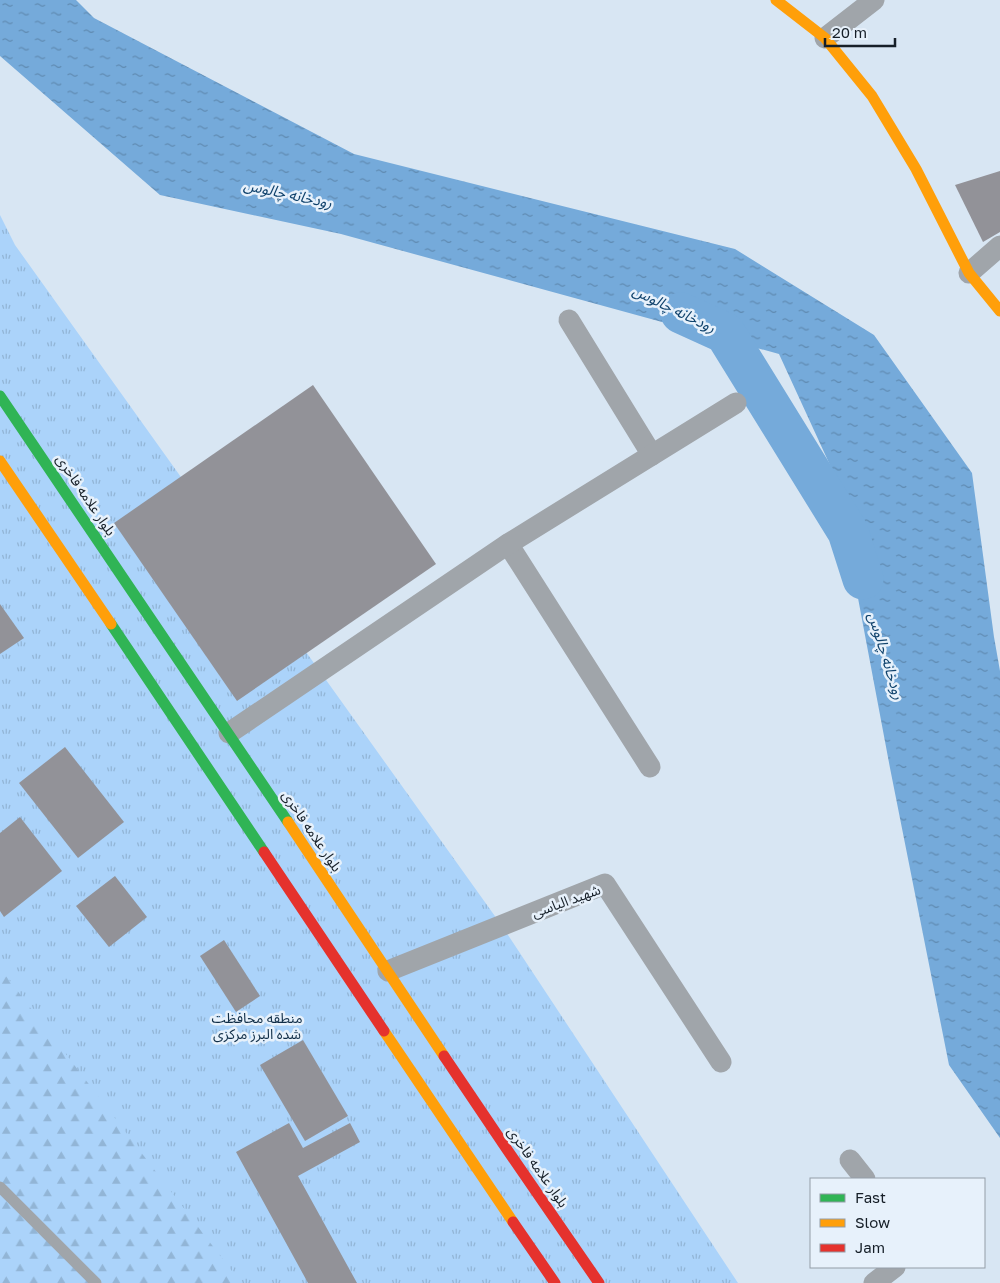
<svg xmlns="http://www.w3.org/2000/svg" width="1000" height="1283" font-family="'Golos Text','Noto Sans Arabic',sans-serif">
<defs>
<pattern id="grass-tufts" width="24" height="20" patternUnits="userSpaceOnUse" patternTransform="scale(1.25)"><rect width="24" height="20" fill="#abd3fa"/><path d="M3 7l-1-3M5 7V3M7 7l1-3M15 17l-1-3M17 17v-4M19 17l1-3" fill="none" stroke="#92b5d6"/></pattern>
<pattern id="forest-firs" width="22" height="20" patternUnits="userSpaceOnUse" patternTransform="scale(1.25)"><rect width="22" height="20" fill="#abd3fa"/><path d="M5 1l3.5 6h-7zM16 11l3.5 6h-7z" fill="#92b5d6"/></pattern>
<pattern id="water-ripples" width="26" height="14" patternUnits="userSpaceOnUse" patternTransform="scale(1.25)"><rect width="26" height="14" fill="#75aada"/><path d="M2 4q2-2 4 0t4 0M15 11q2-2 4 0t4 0" fill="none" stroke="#5f8ab1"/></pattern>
</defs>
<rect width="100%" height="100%" fill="#d8e6f3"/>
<path fill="url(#grass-tufts)" d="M0,215L15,245L502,926L738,1283H0Z"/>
<path fill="url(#forest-firs)" d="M0,968L241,1283H0Z"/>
<path fill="url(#water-ripples)" d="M0,0H76L94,18L354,154L735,249L874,335L972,473L994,637L1000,671V1138L949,1065L890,768L835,476L779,354L341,234L160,195L0,56Z"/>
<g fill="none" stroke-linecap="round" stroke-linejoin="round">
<path stroke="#75aada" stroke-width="41" d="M681,313L725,333L848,532L863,579"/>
</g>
<g fill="#929298">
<path d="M1000,171V232L983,242L955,185Z"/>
<path d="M313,385L436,564L237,701L114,523Z"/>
<path d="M0,604L24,638L0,654Z"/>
<path d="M65,747L124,822L78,858L19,783Z"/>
<path d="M20,817L62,871L4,917L0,911V833Z"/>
<path d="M115,876L147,917L109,947L76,906Z"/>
<path d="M224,940L260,996L236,1012L200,956Z"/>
<path d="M303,1040L348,1116L305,1141L260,1065Z"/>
<path d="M289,1123L303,1148L350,1123L360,1142L298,1176L357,1283H308L236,1152Z"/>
</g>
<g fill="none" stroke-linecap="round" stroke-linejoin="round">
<path stroke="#a0a5aa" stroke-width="11" d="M0,1187L96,1283"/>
<g stroke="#a0a5aa" stroke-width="21">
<path d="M825,38L874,0"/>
<path d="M969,273L1000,246"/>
<path d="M569,320L652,455"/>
<path d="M508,544L650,767"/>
<path d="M229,733L508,544L736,403"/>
<path d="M388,971L605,884L721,1062"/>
<path d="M850,1160L865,1179"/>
<path d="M874,1283L895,1267"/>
</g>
<g stroke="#30b455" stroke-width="11">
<path d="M0,396L288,822"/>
<path d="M111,624L264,852"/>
</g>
<g stroke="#ff9f0a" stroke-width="11">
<path d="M776,0L825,38L872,96L916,169L969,273L1000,311"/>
<path d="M0,461L111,624"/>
<path d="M288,822L444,1056"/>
<path d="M384,1031L513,1222"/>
</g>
<g stroke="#e5322d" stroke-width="11">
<path d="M264,852L384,1031"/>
<path d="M444,1056L506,1148L599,1283"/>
<path d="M513,1222L555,1283"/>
</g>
</g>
<g text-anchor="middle" stroke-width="5" stroke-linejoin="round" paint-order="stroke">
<g font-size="14" fill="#161f28" stroke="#e7f1fb">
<text transform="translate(86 495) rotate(56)" y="5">بلوار علامه فاخری</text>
<text transform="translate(312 831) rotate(56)" y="5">بلوار علامه فاخری</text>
<text transform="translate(566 901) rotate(-20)" y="5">شهید الیاسی</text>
<text transform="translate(538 1167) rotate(55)" y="5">بلوار علامه فاخری</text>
</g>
<g font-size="14" fill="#0f2d47" stroke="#e7f1fb">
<text x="257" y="1023">منطقه محافظت<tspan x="257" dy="16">شده البرز مرکزی</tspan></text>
</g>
<g font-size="15" font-style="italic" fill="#10436d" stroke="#e7f1fb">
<text transform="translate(288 194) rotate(12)" y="5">رودخانه چالوس</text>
<text transform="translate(674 309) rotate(26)" y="5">رودخانه چالوس</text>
<text transform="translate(886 656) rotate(73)" y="5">رودخانه چالوس</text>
</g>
</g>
<rect x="810" y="1178" width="175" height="90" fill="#e7f1fb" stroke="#939da7"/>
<rect x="820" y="1194" width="25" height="8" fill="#30b455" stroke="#939da7"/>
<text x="855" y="1203" font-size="15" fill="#161f28">Fast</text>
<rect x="820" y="1219" width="25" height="8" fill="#ff9f0a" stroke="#939da7"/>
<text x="855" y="1228" font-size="15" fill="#161f28">Slow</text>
<rect x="820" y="1244" width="25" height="8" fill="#e5322d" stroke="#939da7"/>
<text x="855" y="1253" font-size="15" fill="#161f28">Jam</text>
<path d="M825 38v8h70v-8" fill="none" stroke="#161f28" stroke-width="2.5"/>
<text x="832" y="38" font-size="15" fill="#161f28" stroke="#e7f1fb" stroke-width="4" paint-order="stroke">20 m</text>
</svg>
